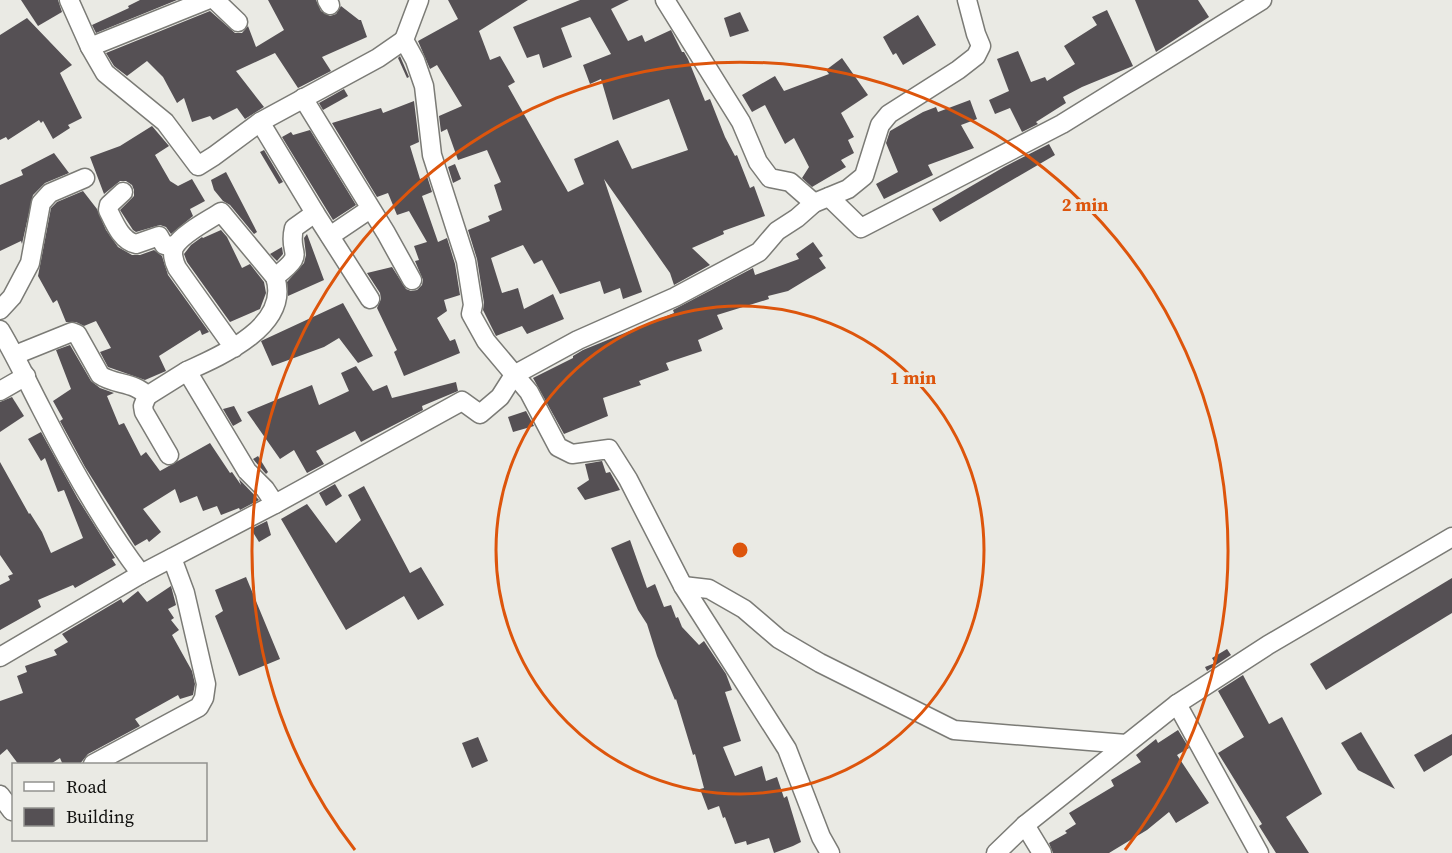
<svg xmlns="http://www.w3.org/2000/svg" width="1452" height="853" font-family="'Source Serif 4',serif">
<rect width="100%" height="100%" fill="#eaeae4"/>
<g fill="#555054">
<path d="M21,0H58L62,12L38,26Z"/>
<path d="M140,0H177L96,33L92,25L129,8L128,6Z"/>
<path d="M268,0H316L321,11L330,16L336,14L341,6L359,20H361L367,37L322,57L331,71L298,88L275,53L236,71L264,107L245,119L237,108L213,120L210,116L192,122L184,98L177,103L163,77L147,61L127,76L114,66L106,53L210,11L235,33H242L248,26L256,47L284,30Z"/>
<path d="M448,0H528L479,31L490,60L500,56L515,82L508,86L568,192L584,184L574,159L618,140L632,169L688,150L669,99L613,120L601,79L590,84L583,65L611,54L590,17L561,28L572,57L543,68L539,54L527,58L513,27L580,0H629L611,9L628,41L642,35L645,42L671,30L682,52H684L688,59L705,101L710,99L725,137L735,156L737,155L750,188L754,186L765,216L723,231L724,234L692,248L710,265L674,285L670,273L604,179L642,292L623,299L620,288L604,294L600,281L560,294L542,260L534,264L523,245L491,258L502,293L518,288L524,309L553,294L564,319L527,334L522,326L496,336L483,310L484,303L477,259L468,230L490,221L488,216L502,210L494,185L501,182L487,150L458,160L447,129L441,132L439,116L462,106L437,65L430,69L418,41L458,19Z"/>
<path d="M1135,0H1198L1209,17L1156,52Z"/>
<path d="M1107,10L1133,66L1082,87L1063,97L1066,103L1036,122L1038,124L1022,132L1010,108L995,114L989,100L1009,91L997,59L1018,51L1031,82L1045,77L1047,81L1075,64L1064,46L1097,25L1092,17Z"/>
<path d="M740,12L749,31L730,37L724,18Z"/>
<path d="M918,15L936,45L903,65L896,53L893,55L883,37Z"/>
<path d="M27,18L72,65L60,73L82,118L68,125L70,128L53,139L43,121L41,123L39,120L8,140L6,137L0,140V35Z"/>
<path d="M400,56L409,77L407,78L398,58Z"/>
<path d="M842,58L868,95L841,113L854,137L848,140L854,153L841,160L846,167L812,187L802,178L809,167L794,138L785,144L765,105L752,112L742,95L775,76L784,91L829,74L826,70Z"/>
<path d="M344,89L348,96L323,110L319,103Z"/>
<path d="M970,100L977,119L961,125L974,148L928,165L933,175L884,199L876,184L898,172L886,143L890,131L923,112L936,107L938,112Z"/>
<path d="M414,101L419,142L410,146L420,179L427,176L432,192L422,196L438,242L447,238L455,264L460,295L444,300L447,311L437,318L450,341L455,339L460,353L404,376L394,352L397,350L377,308L381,299L380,293L367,273L392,267L406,289L411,291L417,290L422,285L423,280L415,261L419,260L414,246L427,242L409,211L397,215L388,193L377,197L332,123L381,108L383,113Z"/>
<path d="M152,126L169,146L155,155L170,181L178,186L192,179L205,201L190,209L193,216L171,234L166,227L160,225L136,232L133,230L120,210L134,196V190L132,185L126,181H120L104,194L90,157L120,146Z"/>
<path d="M310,130L356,205L333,220L282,137L291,132L293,135Z"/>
<path d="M1049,144L1055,155L940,222L932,209L1004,167Z"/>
<path d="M264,150L283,182L279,184L260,152Z"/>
<path d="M54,153L69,173L45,183L33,195L22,244L21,241L0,251V185L23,175L21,170Z"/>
<path d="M455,164L461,179L453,183L448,167Z"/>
<path d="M226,172L257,232L254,234L230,205L223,201L214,190L211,180Z"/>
<path d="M83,191L97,209L106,230L118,247L132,255H140L154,250L162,256L168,275L209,332L202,335L200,330L159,356L166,371L145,380L108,367L100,352L111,348L96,321L84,326L76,322H66L57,300L53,303L38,276L51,208L57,202Z"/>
<path d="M221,230L227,237L242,268L250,264L264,282L266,293L260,309L230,322L187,262L184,254L191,245L202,237L203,238Z"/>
<path d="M307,234L324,280L288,296L287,282L304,263L306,255L304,238Z"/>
<path d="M813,242L823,256L819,258L826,268L788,291L768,296L769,299L717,315L723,329L698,340L702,351L666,363L669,370L639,381L641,385L603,398L608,416L564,434L533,378L573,358V356L583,350L674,313L673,310L753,268L755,275L799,259L796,254Z"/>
<path d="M282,247L283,254L277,261L270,254Z"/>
<path d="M343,303L373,356L358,363L339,338L324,347L272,366L261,341Z"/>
<path d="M70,345L91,381L100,388L114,393L107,396L119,425L124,423L141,456L146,452L160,471L210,443L230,473L232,472L241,485L239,479L259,500L240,510L239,508L221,515L217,506L203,511L197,496L180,503L175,489L143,509L161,532L149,542L147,539L135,546L85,467L60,421L63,419L53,401L71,389L56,350Z"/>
<path d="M356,366L373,391L387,385L392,398L456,382L458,391L422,406L423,410L361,442L355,431L316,451L324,464L307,473L294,450L280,459L247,412L312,385L319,405L349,391L341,373Z"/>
<path d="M12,397L24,416L0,432V402Z"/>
<path d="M234,406L242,421L233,426L223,409Z"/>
<path d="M526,411L534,426L513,432L508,417Z"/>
<path d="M41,432L78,499L115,558L112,559L116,565L75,588L73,585L38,600L41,607L0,630V585L10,580L8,576L13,574L0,555V462L29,514L30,513L42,532L51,553L83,538L64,490L58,492L45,458L41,461L28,439Z"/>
<path d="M258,456L268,472L266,474L253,459Z"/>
<path d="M602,461L606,473L610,472L620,490L585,500L577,488L589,480L585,464Z"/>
<path d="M335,484L342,496L326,506L319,493Z"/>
<path d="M364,486L410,573L421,567L444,605L418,620L404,596L346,630L281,519L307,504L336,543L361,520L348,495Z"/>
<path d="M267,521L271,535L259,542L251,529Z"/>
<path d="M630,540L647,588L655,584L664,607L671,605L676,618L678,617L682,627L699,645L704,641L726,674L732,690L725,692L741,741L723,747L735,776L762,766L766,781L777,777L784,798L787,796L801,842L793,846L774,853L769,838L747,845L746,841L735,844L725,817L723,818L719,806L708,810L700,789L704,788L695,754L693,755L676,699L675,700L657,656L647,624L638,610L611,548Z"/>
<path d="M246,577L280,659L239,676L215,616L223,611L215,590Z"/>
<path d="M1452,578V613L1326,690L1310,664Z"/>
<path d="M171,586L176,605L168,609L174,618L171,620L179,630L172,635L192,671L195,684L193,695L180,699L178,695L135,719L140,726L88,754L79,765H63L60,758L49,765H19L7,749L0,755V701L23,693L17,676L27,672L25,666L57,655L54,650L68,642L62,634L121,599L123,603L138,591L147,602Z"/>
<path d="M1227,649L1231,655L1207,671L1205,667L1215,663L1212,658Z"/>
<path d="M1243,675L1269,724L1282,717L1322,794L1286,817L1309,853H1276L1259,826L1262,824L1218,753L1244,737L1218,691Z"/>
<path d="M1178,730L1189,748L1177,755L1209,803L1176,823L1169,812L1147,830L1109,853H1053L1049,843L1067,833L1065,831L1076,824L1069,813L1114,786L1111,780L1141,762L1136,755L1156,739L1158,743Z"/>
<path d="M1361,732L1395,789L1358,770L1341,743Z"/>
<path d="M1452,734V755L1424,772L1414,755Z"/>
<path d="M478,737L488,761L472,768L462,743Z"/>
</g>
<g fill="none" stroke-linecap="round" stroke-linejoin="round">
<g stroke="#7b7b76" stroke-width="21">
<g id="minor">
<path d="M69,0L90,47L105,73L165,122L198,166L214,156L260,122L378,58L404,40"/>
<path d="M215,0L238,22"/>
<path d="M327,0L330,5"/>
<path d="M419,0L404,40L415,60L424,86L432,155L466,261L473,305L471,314L486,341L529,392L558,447L572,454L609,449L628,479L683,586L787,749L821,837L830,853"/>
<path d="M665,0L741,122L758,162L770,178L790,182L814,203"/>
<path d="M90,47L207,0"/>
<path d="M303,98L386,233L412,280"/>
<path d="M260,122L315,213L370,299"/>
<path d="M123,192L109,205L108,210C114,222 121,241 136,244L159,236L164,245L174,246"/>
<path d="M829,197L861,228L1062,124L1262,0"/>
<path d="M330,236L370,209"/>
<path d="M275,277C309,251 287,257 294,228L315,213"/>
<path d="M0,310L12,297L30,263L41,203L50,193L85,178"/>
<path d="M0,330C15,355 27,381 41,408C70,465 102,523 141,574"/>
<path d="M234,348L177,268C174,262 171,252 175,246C183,233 209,220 221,212L275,277C291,325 223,355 187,371L247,471L265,489L275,504"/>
<path d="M15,355L72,332L77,334L100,375C114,385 136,382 147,396L187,371"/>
<path d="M0,391L26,376"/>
<path d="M147,396L143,406L144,412L169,455"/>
<path d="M683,586L709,589L744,609L779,639L820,663L954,730L1126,744"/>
<path d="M0,657L141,574L275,504L462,401L480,414L500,397L514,375L578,340L675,297L759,252L777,231L797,218L814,203L848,189L864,176L880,125L889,114L958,70L976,56L981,46L976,34L967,0"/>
<path d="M1177,704L1259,853"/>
<path d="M93,764L199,707L204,698L206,684L185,593L172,558"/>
<path d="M0,795L12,811"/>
<path d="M1025,825L1042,853"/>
<path d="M996,853L1025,825L1177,704L1268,645L1452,537"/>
</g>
</g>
<use href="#minor" stroke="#fff" stroke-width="18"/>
</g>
<g fill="none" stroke="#dd550c" stroke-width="3">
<circle cx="740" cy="550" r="244"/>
<path d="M355 850A488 488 0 1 1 1125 850"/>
</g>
<circle cx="740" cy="550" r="9" fill="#dd550c" stroke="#eaeae4" stroke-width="3"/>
<g font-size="18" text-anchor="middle" font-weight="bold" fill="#dd550c" stroke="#eaeae4" stroke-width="6" stroke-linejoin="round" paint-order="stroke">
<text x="1085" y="211">2 min</text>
<text x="913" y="384">1 min</text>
</g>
<rect x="12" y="763" width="195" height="78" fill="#eaeae4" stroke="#92928e" stroke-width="1.5"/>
<rect x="24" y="782" width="30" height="9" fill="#ffffff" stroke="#92928e" stroke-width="1.5"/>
<text x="66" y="793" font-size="18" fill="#0f0f0d">Road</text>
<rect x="24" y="808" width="30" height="18" fill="#555054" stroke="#92928e" stroke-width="1.5"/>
<text x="66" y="823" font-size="18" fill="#0f0f0d">Building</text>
</svg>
